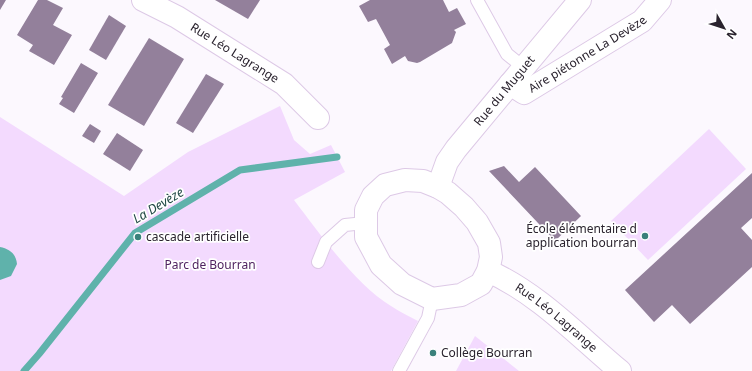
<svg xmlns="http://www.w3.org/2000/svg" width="752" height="371" font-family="'Noto Sans',sans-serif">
<rect width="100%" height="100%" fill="#fcf8fe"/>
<g fill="#f3dafe">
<path d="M280,106L294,140L310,154L331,145L345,172L294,200C320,234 355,284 391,306C400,312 409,316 418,321L391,371H0V117L124,196L188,152Z"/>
<path d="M709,129L746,169L648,260L611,221Z"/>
<path d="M475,336L519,371H456Z"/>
</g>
<path fill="#5fb2ab" d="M0,247C10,249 16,254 17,264L11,276L0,280Z"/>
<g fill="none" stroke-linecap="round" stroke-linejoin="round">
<path stroke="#5fb2ab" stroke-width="7" d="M24,371L39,354L135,233L240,170L337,157"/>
</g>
<g fill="#93809b">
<path d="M0,0H6L0,10Z"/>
<path d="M38,0H47L63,8L53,25L72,35L54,65L29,51L33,45L17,35Z"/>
<path d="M215,0H260L248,19Z"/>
<path d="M370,0H443L449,12L457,8L466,24L454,30L456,32L452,43L420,62L417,63L408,61L405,56L392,64L384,49L390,45L376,19L368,22L359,6Z"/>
<path d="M109,15L126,26L106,60L89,50Z"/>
<path d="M149,38L184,59L144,126L108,105Z"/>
<path d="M81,63L98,73L74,113L59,104L63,98L61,97Z"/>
<path d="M206,74L224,84L193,133L176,123Z"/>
<path d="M90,124L101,131L94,143L82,136Z"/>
<path d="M117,133L143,150L130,171L103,154Z"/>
<path d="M504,166L519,182L535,167L581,216L555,241L489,171Z"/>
<path d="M752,173V218L741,228L752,240V267L690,324L672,305L654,322L625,290Z"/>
</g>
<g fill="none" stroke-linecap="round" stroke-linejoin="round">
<g stroke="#ddc9e6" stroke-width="14">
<g id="lane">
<path d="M477,0L507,54L523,67"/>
<path d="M318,262L326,242L345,225L365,223"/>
<path d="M399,371L428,318L432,299"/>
</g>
</g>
<g stroke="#ddc9e6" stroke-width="24">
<g id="street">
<path id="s1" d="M143,0L177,17L284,84L318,118"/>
<path id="s2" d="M510,84L524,93L642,21L660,0"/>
<path d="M405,180L423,181L438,187L448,193L464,207L477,222L489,243L491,257L488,271L481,284L461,295L432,299L402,284L381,265L366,237V210L373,196L385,185Z"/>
<path id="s3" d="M438,187L447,162L456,149L580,0"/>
<path id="s4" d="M488,271C538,293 578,336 620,371"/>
</g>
</g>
<use href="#lane" stroke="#fff" stroke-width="12"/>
<use href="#street" stroke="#fff" stroke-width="22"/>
</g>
<g fill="#3a817b" stroke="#fff" stroke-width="1.5">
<circle cx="645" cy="236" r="4"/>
<circle cx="138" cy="237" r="4"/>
<circle cx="433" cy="353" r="4"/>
</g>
<g text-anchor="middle" stroke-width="3.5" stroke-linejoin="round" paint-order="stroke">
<g font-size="12" fill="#2a232e" stroke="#fff">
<text dy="4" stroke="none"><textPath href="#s1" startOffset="106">Rue Léo Lagrange</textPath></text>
<text dy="4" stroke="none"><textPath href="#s2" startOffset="91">Aire piétonne La Devèze</textPath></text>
<text dy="4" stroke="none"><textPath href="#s3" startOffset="118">Rue du Muguet</textPath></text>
<text dy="4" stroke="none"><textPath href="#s4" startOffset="83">Rue Léo Lagrange</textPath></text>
</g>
<g font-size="12" fill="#2a232e" stroke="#fff" text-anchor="start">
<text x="637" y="233" text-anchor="end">École élémentaire d<tspan x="637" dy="14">application bourran</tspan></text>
<text x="146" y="241">cascade artificielle</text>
<text x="441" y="357">Collège Bourran</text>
</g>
<g font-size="12" fill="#4f2260" stroke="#fff">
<text x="210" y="269">Parc de Bourran</text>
</g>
<g font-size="13" font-style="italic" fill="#224946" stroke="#fff">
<text transform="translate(158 205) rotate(-31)" y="5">La Devèze</text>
</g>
</g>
<g transform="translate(724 28) rotate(129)" stroke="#ffffff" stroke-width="3" paint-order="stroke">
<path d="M0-3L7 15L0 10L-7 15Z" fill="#2a232e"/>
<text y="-6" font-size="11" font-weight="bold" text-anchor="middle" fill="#2a232e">N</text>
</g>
</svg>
